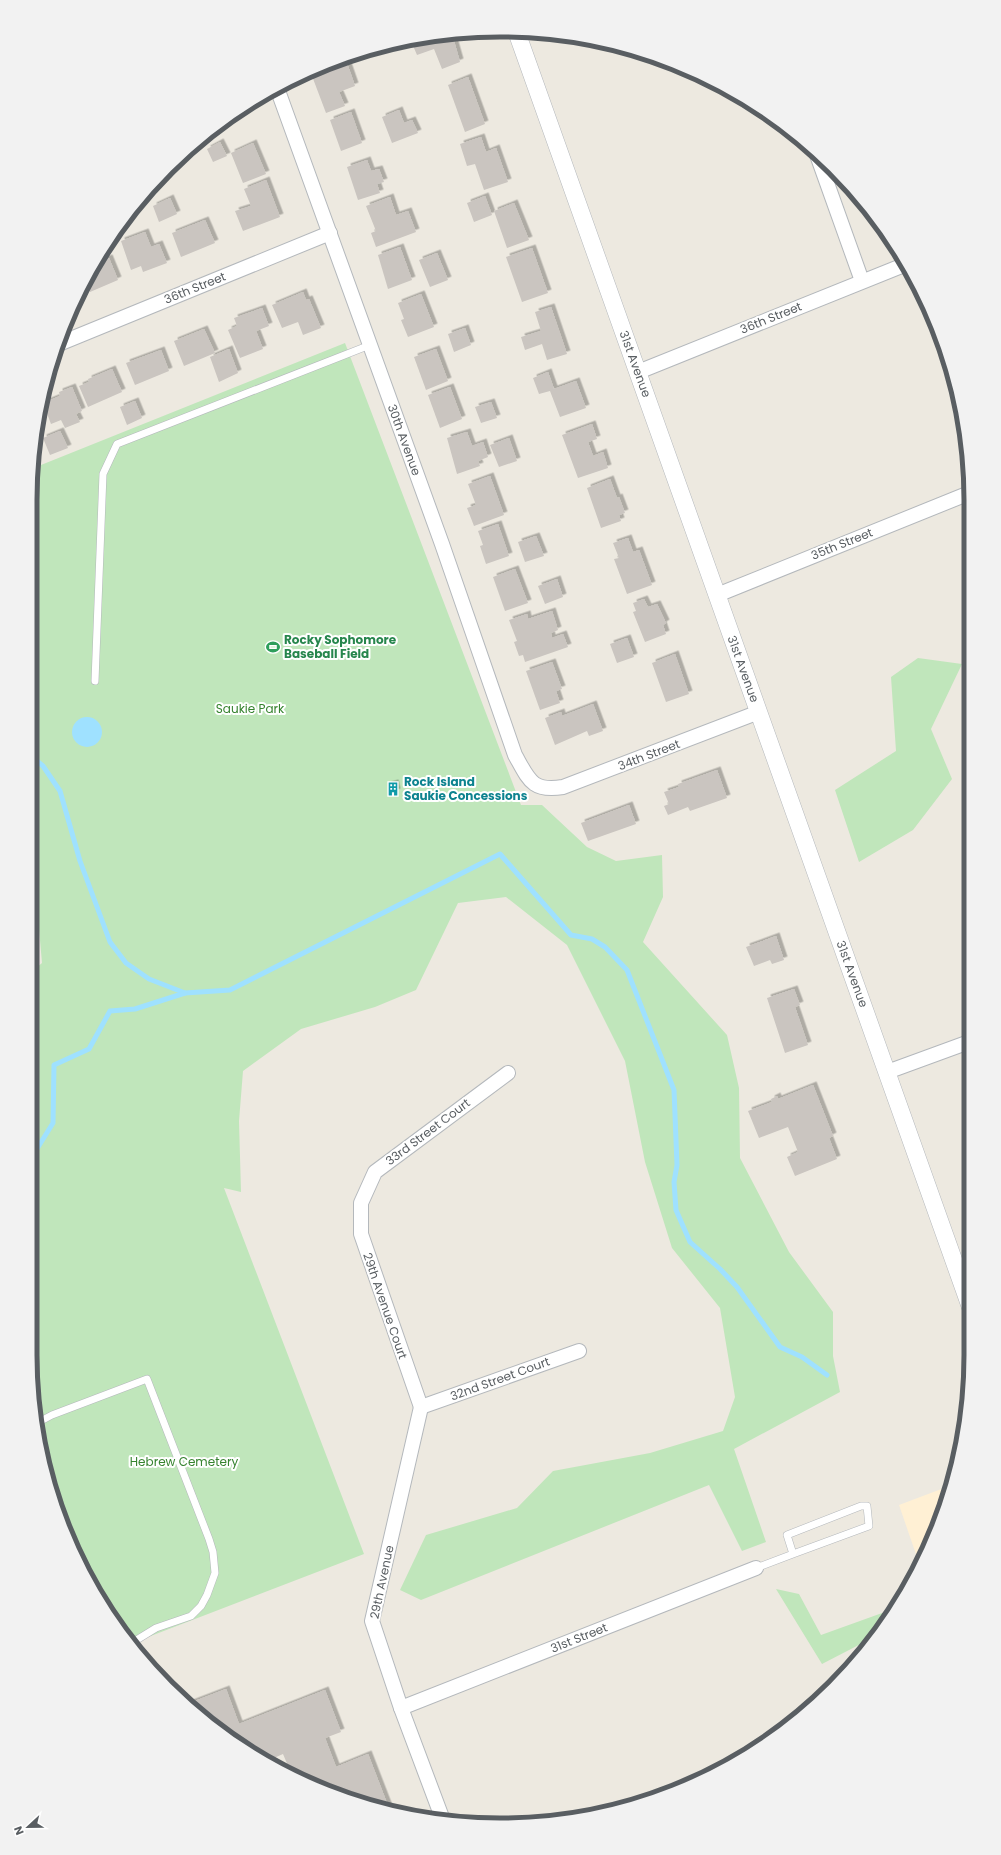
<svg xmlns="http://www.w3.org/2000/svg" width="1001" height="1855" font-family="Poppins,sans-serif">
<defs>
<filter id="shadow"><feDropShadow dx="3.5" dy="-3.5" stdDeviation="0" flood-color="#0004"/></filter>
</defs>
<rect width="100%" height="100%" fill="#ede9e0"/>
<path fill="#fff0d4" d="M952,1485L919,1563L899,1505Z"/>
<g fill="#c0e6bb">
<path d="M345,343L521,805H542L587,847L616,861L662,855L663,897L643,942L727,1035L739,1088L740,1158L789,1252L833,1312V1356L840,1392L734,1449L766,1542L742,1551L709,1485L421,1600L400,1590L426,1535L517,1508L553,1471L650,1453L723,1431L735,1397L720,1308L672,1248L645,1162L625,1061L567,945L506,897L458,903L416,990L375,1007L301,1029L243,1071L239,1121L241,1192L224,1188L364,1554L130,1644L93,1590L55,1506L39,1446L30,1354V973L42,963L33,861L31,856V469Z"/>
<path d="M918,658L962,664L931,729L952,779L913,830L859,862L835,790L896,751L891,677Z"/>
<path d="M776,1589L799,1594L821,1635L896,1608L878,1635L822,1664Z"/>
</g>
<circle fill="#9fe1ff" cx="87" cy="732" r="15"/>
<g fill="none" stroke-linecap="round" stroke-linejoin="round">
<g stroke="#9fe1ff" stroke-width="5">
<path d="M31,756L43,766L60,791L80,861L110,942L126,963L149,979L185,993L230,990L500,854L571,935L592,939L605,947L627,970L674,1090L677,1165L674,1182L676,1210L690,1242L720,1269L737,1287L780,1347L802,1357L827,1375"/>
<path d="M30,1160L53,1123L54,1065L89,1049L110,1011L135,1009L185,993"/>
</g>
</g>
<g fill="#cac5c0" filter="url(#shadow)">
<path d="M452,34L460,62L442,69L434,49L417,55L411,41Z"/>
<path d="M347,63L355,86L339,92L345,106L326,113L312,76Z"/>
<path d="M468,77L485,124L465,132L448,85Z"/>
<path d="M399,110L404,123L412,120L418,133L392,143L382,117Z"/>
<path d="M351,112L362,143L341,151L330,120Z"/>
<path d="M481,137L486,152L496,148L508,182L484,190L475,164L467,166L460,144Z"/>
<path d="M220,142L227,156L213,162L207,149Z"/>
<path d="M253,143L266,174L243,183L231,153Z"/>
<path d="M367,160L371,171L379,169L384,182L377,184L380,193L358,200L347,167Z"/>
<path d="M266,180L280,217L243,231L235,211L251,206L244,189Z"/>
<path d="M485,196L492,215L474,222L467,203Z"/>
<path d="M390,197L396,215L408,211L416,232L376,247L371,233L376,231L366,206Z"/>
<path d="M170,198L177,214L159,222L153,206Z"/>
<path d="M514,203L529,240L507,248L494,211Z"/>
<path d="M205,220L215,243L181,257L172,233Z"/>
<path d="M145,232L151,247L159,244L167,263L143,272L141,266L131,270L121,241Z"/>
<path d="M400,247L412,280L388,289L378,255Z"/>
<path d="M532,248L548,293L522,302L506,257Z"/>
<path d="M103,252L106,259L109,258L118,280L90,292L86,282L93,265Z"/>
<path d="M437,253L448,280L430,287L419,260Z"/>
<path d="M303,292L306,300L309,299L321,328L303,335L298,322L282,328L272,305Z"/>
<path d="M421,294L434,327L408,337L401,320L404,319L398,303Z"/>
<path d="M551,307L567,354L547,360L542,344L525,350L521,337L541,331L535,312Z"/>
<path d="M262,308L269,326L256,331L263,349L240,358L228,330L237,326L234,318Z"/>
<path d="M465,328L471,345L454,352L448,334Z"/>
<path d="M204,329L215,353L184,366L174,341Z"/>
<path d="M229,349L238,373L219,382L210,357Z"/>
<path d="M436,349L448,381L426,390L414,357Z"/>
<path d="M161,350L169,371L135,385L126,363Z"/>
<path d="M112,369L122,392L88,407L79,386L89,382L88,379Z"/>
<path d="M548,372L554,389L576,381L586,408L560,417L550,391L539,394L533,378Z"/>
<path d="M72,387L82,411L76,414L80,422L65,428L61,420L51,424L43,403L60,396L59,392Z"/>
<path d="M450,387L462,419L440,428L428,395Z"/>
<path d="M135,401L142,418L127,425L120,407Z"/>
<path d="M491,402L497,418L481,423L475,407Z"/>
<path d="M592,424L597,439L588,442L593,456L603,452L608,468L578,478L562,435Z"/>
<path d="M60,431L68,448L50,455L43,438Z"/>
<path d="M467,432L472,446L483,442L488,457L478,461L480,466L457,474L447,438Z"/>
<path d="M509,438L517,461L499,467L490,445Z"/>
<path d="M490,476L504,515L474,526L467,508L476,505L468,484Z"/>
<path d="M610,479L617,498L619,497L625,513L619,515L621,521L601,528L587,488Z"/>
<path d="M498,524L509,556L486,564L480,546L483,545L478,531Z"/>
<path d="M536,536L544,556L525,562L518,542Z"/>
<path d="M628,538L633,552L639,550L652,585L627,594L614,559L619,558L613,543Z"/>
<path d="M515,569L528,603L505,611L493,577Z"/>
<path d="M557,579L563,597L545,604L538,586Z"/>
<path d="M644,599L648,607L657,604L666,623L663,625L666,634L645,642L633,612L636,611L633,603Z"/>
<path d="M552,611L558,630L551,633L552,638L563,634L568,647L525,662L523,655L519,656L514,642L517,641L509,620L527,614L528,619Z"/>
<path d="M627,638L634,657L617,663L610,644Z"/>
<path d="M675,654L689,694L666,702L652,663Z"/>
<path d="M552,662L562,689L556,691L560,703L540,710L526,671Z"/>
<path d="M593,704L603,731L589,736L587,731L555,745L545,718L561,712L562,716Z"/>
<path d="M717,770L727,798L690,811L688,807L668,815L664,806L669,804L664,792L679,787L678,784Z"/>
<path d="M395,783L397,792L391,794L388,785Z"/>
<path d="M629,805L636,824L588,841L581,823Z"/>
<path d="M776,936L784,960L772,964L770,960L754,966L746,947Z"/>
<path d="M794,989L800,1005L795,1007L808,1045L785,1053L767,998Z"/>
<path d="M813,1085L833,1136L829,1138L837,1159L795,1176L787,1157L798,1152L788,1127L759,1138L748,1111L772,1102L771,1099L777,1096L778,1099Z"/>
<path d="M226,1689L239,1724L325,1690L341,1732L325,1738L336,1767L368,1754L390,1811L379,1809L320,1789L291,1773L283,1754L267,1761L239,1746L187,1704Z"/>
</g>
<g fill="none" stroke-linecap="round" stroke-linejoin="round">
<g stroke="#b4b8bc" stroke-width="8">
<g id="service">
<path d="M95,681L103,474L117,444L370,345"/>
<path d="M37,1423L52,1415L147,1379L209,1539L213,1552L215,1573L207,1595L201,1606L191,1616L156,1628L130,1644"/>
<path d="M756,1568L793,1554L787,1535L861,1506H867L869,1526L793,1554"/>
</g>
</g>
<g stroke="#b4b8bc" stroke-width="16">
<g id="minor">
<path d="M277,88L442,544L515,755C529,780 532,792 563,787L759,712"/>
<path d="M817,155L862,281"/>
<path d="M61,343L330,233"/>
<path d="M638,372L904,265"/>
<path d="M717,595L967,494"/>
<path d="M887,1072L969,1042"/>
<path d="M421,1407L372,1621L401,1708L443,1820"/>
<path d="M421,1407L361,1234V1203L375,1172L508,1073"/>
<path d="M421,1407L579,1351"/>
<path d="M401,1708L756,1568"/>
</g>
</g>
<g stroke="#b4b8bc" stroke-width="18">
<path id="tertiary" d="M517,33L970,1306"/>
</g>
<use href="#service" stroke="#fff" stroke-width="7"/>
<use href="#minor" stroke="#fff" stroke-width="14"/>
<use href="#tertiary" stroke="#fff" stroke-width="17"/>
</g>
<defs>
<g id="stadium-bare" transform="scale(1.08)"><path d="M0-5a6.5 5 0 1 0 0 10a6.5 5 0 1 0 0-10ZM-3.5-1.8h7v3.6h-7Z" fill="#2e9e5b" stroke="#fff" stroke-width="2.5" paint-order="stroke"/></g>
<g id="building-bare" transform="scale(1.08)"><path d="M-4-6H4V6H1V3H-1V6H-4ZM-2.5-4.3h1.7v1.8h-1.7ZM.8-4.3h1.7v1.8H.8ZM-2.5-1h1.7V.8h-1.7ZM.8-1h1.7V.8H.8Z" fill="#0f9aa8" stroke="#fff" stroke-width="2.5" paint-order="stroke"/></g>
</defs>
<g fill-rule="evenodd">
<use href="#stadium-bare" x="273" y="647"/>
<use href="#building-bare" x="393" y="789"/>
</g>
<g text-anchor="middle" stroke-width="4" stroke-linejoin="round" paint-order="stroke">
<g font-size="12" fill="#595e62" stroke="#fff">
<text transform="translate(195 288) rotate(-22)" y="4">36th Street</text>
<text transform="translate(771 318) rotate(-22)" y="4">36th Street</text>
<text transform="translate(635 364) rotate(70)" y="4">31st Avenue</text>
<text transform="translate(404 440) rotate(70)" y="4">30th Avenue</text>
<text transform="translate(842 544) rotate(-22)" y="4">35th Street</text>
<text transform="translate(743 669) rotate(70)" y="4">31st Avenue</text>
<text transform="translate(649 755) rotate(-21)" y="4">34th Street</text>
<text transform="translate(852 974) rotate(70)" y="4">31st Avenue</text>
<text transform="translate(428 1132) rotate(-37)" y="4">33rd Street Court</text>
<text transform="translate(385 1306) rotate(71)" y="4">29th Avenue Court</text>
<text transform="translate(500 1379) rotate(-20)" y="4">32nd Street Court</text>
<text transform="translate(382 1582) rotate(-78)" y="4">29th Avenue</text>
<text transform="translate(579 1638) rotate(-22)" y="4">31st Street</text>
</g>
<g font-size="12" font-weight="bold" fill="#27864d" stroke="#fff" text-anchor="start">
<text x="284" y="644">Rocky Sophomore<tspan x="284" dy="14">Baseball Field</tspan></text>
</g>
<g font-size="12" fill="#36832f" stroke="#fff">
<text x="250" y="713">Saukie Park</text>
<text x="184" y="1466">Hebrew Cemetery</text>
</g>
<g font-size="12" font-weight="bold" fill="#0d838f" stroke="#fff" text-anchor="start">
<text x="404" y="786">Rock Island<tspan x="404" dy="14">Saukie Concessions</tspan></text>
</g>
</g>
<path d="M0 0H1001V1855H0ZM500 37H501A463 463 0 0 1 964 500V1355A463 463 0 0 1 501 1818H500A463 463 0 0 1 37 1355V500A463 463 0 0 1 500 37Z" fill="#f2f2f2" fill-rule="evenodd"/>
<path fill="none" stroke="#595e62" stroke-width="5" d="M500 37H501A463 463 0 0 1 964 500V1355A463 463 0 0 1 501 1818H500A463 463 0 0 1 37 1355V500A463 463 0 0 1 500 37Z"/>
<g transform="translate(28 1827) rotate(248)" stroke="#ffffff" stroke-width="3" paint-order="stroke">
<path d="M0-3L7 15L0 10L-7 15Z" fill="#595e62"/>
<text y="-6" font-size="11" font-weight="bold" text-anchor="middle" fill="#595e62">N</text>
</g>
</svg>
